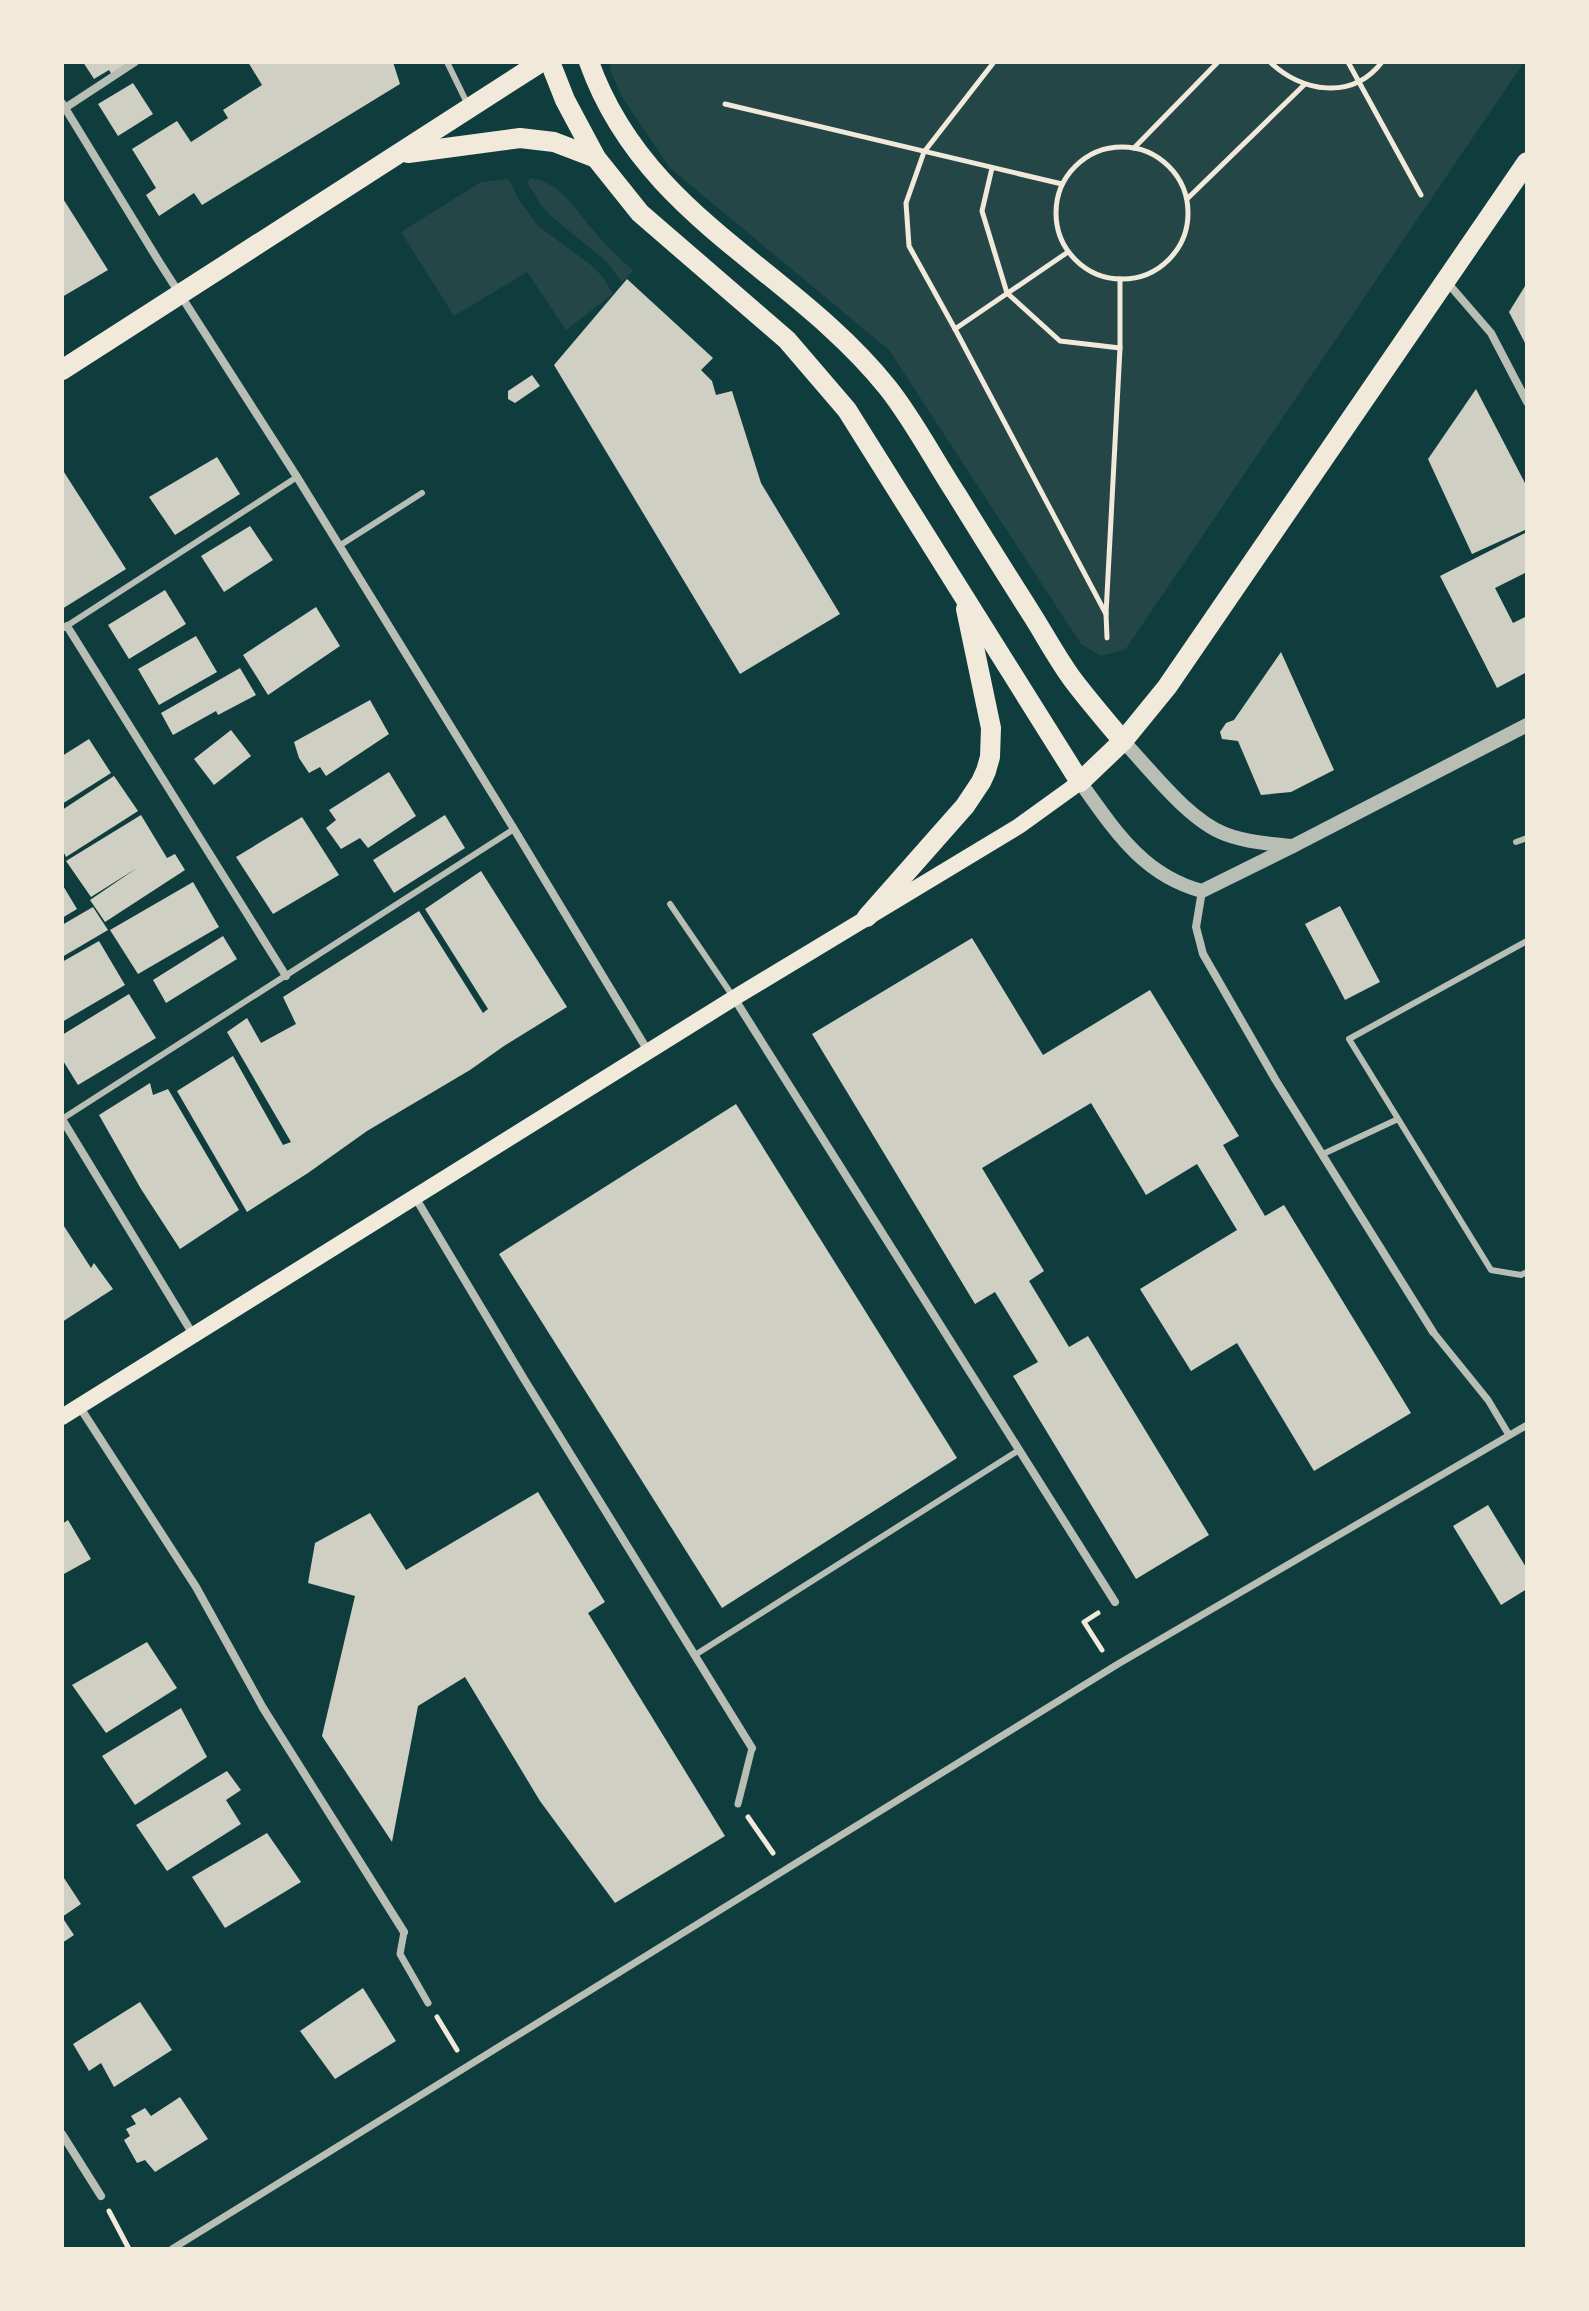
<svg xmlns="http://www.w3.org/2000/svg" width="1589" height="2311" font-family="'Exo 2',sans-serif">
<rect width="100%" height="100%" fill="#0f3d3e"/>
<g fill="#244646">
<path d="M611,62H1524L1125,650L1101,656L1081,644L889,350L670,168L622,97L610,70Z"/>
<path d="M531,178C561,183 574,208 593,230C605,245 620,258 633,271L622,282L606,261L551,216L541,205L527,182Z"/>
<path d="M509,179L519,200L538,226L591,265L602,276L613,294L566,330L527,272L454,316L401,232L481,182Z"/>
</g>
<g fill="#cfcfc3">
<path d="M83,62H133L112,75L109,70L94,79Z"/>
<path d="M248,62H393L400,84L202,205L194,193L159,216L146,195L156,188L132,149L177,121L191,142L228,118L223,110L262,85Z"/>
<path d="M133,83L153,114L118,136L98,104Z"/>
<path d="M62,197L108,270L62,297Z"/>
<path d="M627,279L713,358L701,370L712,381L716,395L732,391L761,483L840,614L740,674L554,365Z"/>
<path d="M1527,283V347L1509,312Z"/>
<path d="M532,375L540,386L515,403L508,399V391Z"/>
<path d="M1476,389L1527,487V529L1472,554L1428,459Z"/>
<path d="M217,457L240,494L175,535L149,497Z"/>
<path d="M62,469L126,569L62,609Z"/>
<path d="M250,526L273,560L224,592L201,556Z"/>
<path d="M1527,532V572L1495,588L1513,623L1527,616V672L1497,688L1440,576Z"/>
<path d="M165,590L186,624L129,659L108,625Z"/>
<path d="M316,607L340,646L268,695L243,655Z"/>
<path d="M196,636L217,672L159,705L138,669Z"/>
<path d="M1281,652L1334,770L1291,792L1261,795L1238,741L1222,739L1220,732L1226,723L1234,720Z"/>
<path d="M240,668L256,695L218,715L216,711L173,735L161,713Z"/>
<path d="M370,700L389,734L326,776L320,767L309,773L299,758L294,742Z"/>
<path d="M231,730L251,756L214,785L194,759Z"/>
<path d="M89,739L111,773L62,804V756Z"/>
<path d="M389,772L416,816L368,848L360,838L341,849L326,828L336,820L329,810Z"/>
<path d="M114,776L138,811L66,857L62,849V810Z"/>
<path d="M141,815L167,858L175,854L185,870L105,922L90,900L137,868L91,897L66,861Z"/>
<path d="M445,815L465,848L394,893L373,860Z"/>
<path d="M302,817L339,875L273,914L236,857Z"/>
<path d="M481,871L567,1007L504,1046L470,1070L367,1131L308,1173L247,1212L177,1091L233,1056L283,1145L291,1142L227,1032L247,1018L261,1043L296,1024L283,997L419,911L483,1013L488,1009L425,909Z"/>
<path d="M193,882L219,927L138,974L110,930Z"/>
<path d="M62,884L77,909L62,918Z"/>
<path d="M1340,906L1380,982L1345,1000L1305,924Z"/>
<path d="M93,907L108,930L62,957V925Z"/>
<path d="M223,936L237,959L166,1003L153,980Z"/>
<path d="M972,938L1043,1055L1150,990L1239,1136L1223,1145L1265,1216L1284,1205L1411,1413L1314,1471L1237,1343L1191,1371L1140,1289L1237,1230L1197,1164L1146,1195L1091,1103L982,1168L1044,1271L1029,1281L1069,1347L1088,1336L1209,1535L1136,1579L1013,1376L1038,1362L995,1292L975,1304L812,1034Z"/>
<path d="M99,941L125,985L62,1022V962Z"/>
<path d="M129,994L156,1038L78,1085L62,1059V1035Z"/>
<path d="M150,1083L153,1095L168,1089L239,1210L180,1249L141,1189L99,1115Z"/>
<path d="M736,1104L957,1458L722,1608L499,1254Z"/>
<path d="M62,1223L91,1268L94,1263L113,1289L62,1322Z"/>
<path d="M538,1492L605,1602L588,1613L725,1836L615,1903L540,1801L465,1677L418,1706L392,1842L322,1736L355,1596L308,1583L315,1543L370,1513L406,1570Z"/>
<path d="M1488,1505L1527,1569V1589L1501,1605L1453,1526Z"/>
<path d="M68,1520L91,1559L62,1575V1524Z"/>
<path d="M147,1642L177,1688L106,1733L72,1685Z"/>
<path d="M181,1708L207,1757L135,1805L102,1756Z"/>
<path d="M227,1771L241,1790L226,1800L241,1824L167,1871L136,1825Z"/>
<path d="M267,1833L301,1882L225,1928L192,1877Z"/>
<path d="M62,1875L81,1904L62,1917L74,1935L62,1943Z"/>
<path d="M363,1988L396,2041L335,2079L300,2031Z"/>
<path d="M140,2002L172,2050L114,2087L101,2063L89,2071L73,2044Z"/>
<path d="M180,2097L208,2139L155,2172L145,2160L137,2163L124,2140L130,2136L126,2129L136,2124L131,2116L145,2108L151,2116Z"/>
</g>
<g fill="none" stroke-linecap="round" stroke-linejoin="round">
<g stroke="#f1e9da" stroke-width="5">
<path d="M994,62L924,152L906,203L909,246L955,329L1106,614"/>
<path d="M1270,62C1302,92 1352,101 1382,62"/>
<path d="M1348,62L1421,195"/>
<path d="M725,104L1062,184"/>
<circle cx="1122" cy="213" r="66"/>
<path d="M1134,148L1218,62"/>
<path d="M992,168L982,211L1007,293L1060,341L1120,348"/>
<path d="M1187,199L1304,85"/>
<path d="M955,329L1068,252"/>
<path d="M1107,638L1106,614L1120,348V279"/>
<path d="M1098,1613L1084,1622L1102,1650"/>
<path d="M748,1817L773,1853"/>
<path d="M437,2017L457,2050"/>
<path d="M109,2211L129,2249"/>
</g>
<g stroke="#b8beb3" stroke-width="6">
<path d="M447,62L468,105"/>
<path d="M339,546L422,493"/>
<path d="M62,629L297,477"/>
<path d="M1516,842L1527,838"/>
<path d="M670,904L734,998"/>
<path d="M1527,941L1349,1039L1491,1270L1521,1275L1527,1272"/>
<path d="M62,1119L514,829"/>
<path d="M1323,1154L1398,1119"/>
<path d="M695,1655L1019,1450"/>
</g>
<g stroke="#b8beb3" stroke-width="7">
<path d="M1433,1332L1488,1400L1509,1435"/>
<path d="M738,1804L752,1748"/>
<path d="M404,1932L400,1954L428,2003"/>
<path d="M172,2249L1118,1664L1527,1425"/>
</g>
<g stroke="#b8beb3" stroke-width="8">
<path d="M62,103L158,260L297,477L514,829L648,1051"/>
<path d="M65,108L135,62"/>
<path d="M1446,281L1491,333L1527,402"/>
<path d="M67,626L286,976"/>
<path d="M1202,891L1196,927L1203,954L1275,1079L1433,1332"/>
<path d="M734,998L1115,1602"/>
<path d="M62,1119L194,1336"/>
<path d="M415,1197L524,1379L752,1748"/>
<path d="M79,1406L196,1587L263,1708L404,1932"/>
<path d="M62,2134L101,2196"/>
</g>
<g stroke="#b8beb3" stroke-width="14">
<path d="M1123,741C1151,770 1187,819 1225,834C1246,842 1270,844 1293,846"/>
<path d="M1080,782C1114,829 1142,875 1202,891L1293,846L1527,725"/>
</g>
<path stroke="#f1e9da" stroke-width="16" d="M62,1417L734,998L1019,826L1080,782"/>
<g stroke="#f1e9da" stroke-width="20">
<path d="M550,62L565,100L596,158L640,213L787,340L847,410L1080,782L1123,741L1167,687L1527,162"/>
<path d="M589,62C644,217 792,268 888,388C914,421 934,460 957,495C982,536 1008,577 1034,618C1047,639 1059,661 1073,680C1089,701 1106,721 1123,741"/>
<path d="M408,153L520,138L554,142L596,158"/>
<path d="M62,370L541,62"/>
<path d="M867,917L965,806L981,782L986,771L990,757L991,728L966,609"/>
</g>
</g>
<rect width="1589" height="2311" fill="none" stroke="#f1e9da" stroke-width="128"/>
</svg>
